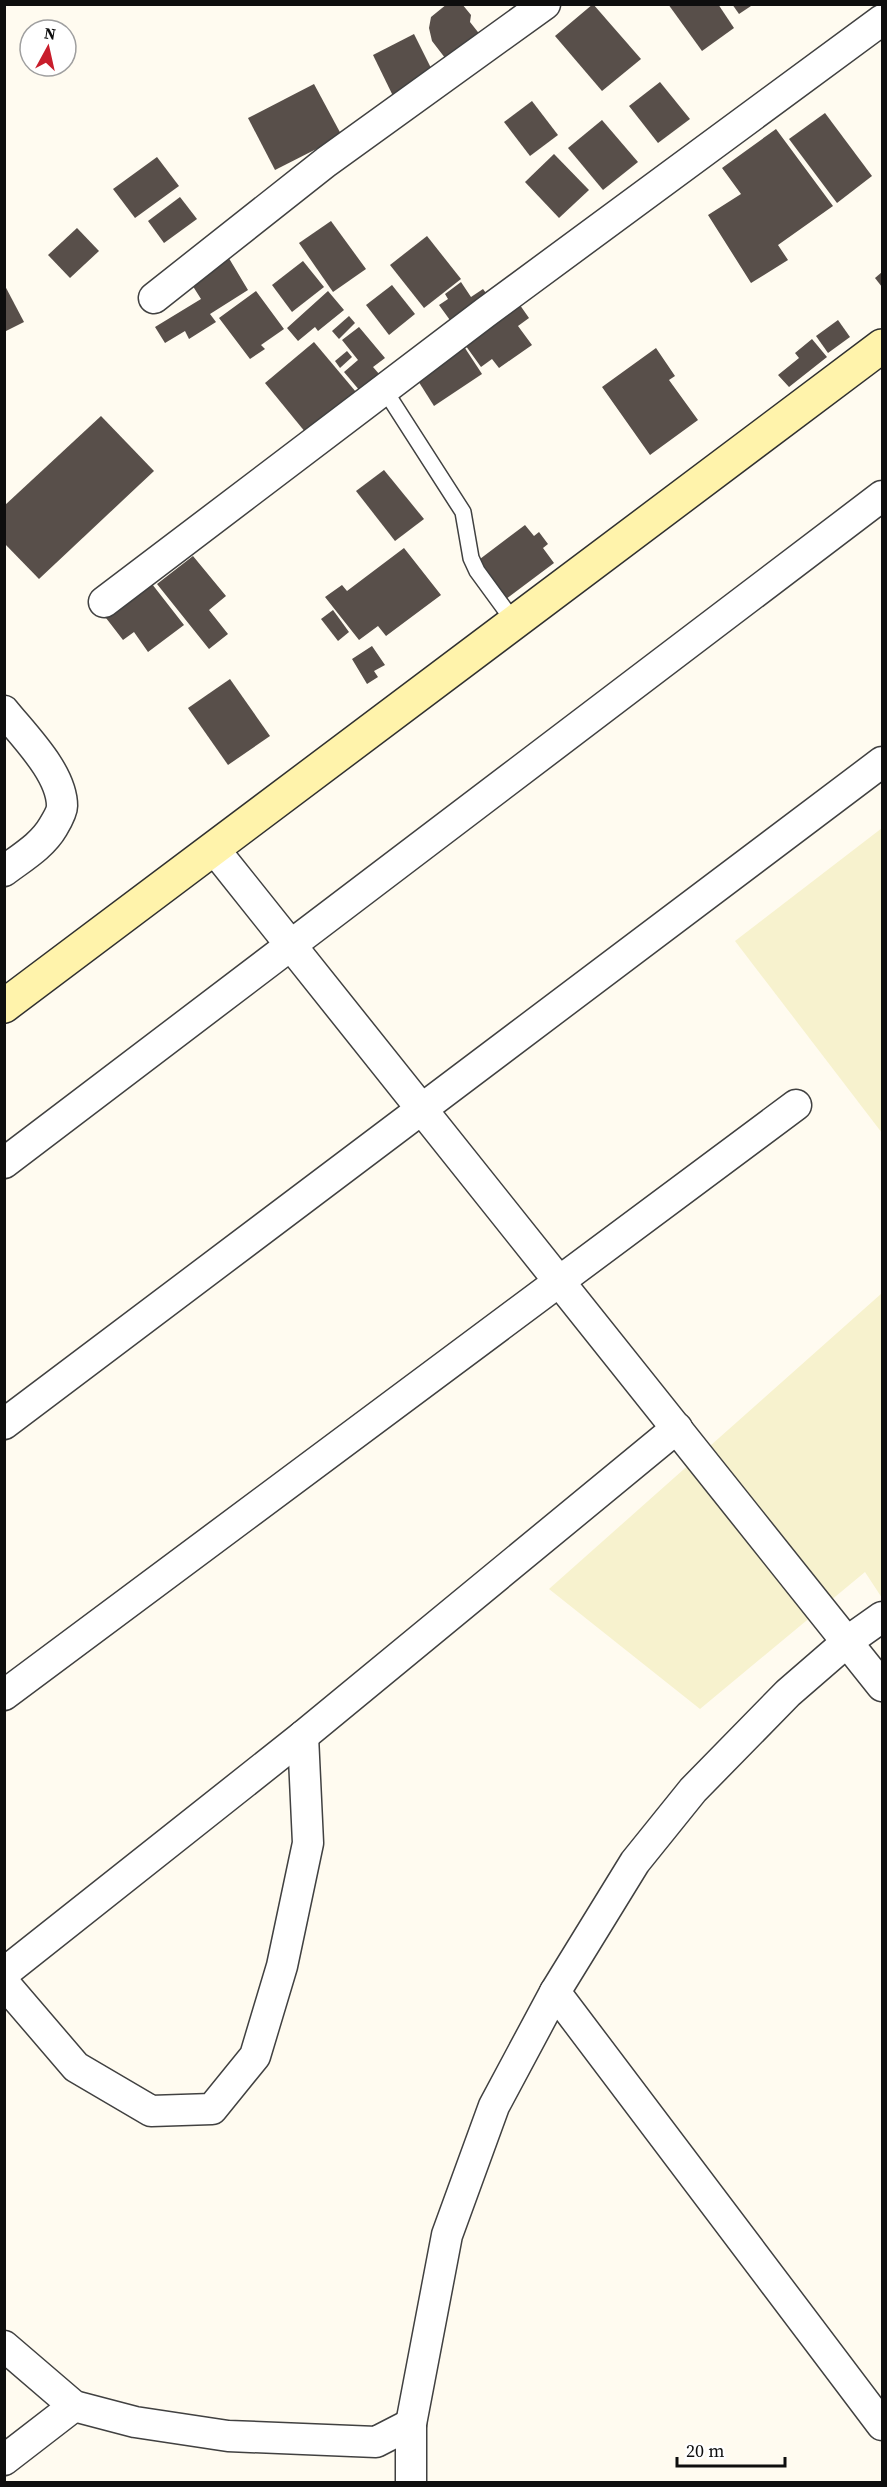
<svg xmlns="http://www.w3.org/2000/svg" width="887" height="2487" font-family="'Source Serif 4',serif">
<rect width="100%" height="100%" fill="#fffbf0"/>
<g fill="#f7f2ce">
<path d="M882,828V1133L735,941Z"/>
<path d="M882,1293V1598L865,1572L700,1709L549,1589Z"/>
</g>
<g fill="#584f4a">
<path d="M447,4H462L471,15L470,22L485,41L452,67L432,41L429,28L431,17Z"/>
<path d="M593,4L641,59L602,91L555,36Z"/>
<path d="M668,4H718L734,28L702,51Z"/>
<path d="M732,4H754L739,14Z"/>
<path d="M414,34L437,80L395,100L373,55Z"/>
<path d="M660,82L690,119L658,143L629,106Z"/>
<path d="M314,84L342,136L275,170L248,118Z"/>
<path d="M532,101L558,135L530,156L504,122Z"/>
<path d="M825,113L872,176L837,203L789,139Z"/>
<path d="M602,120L638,162L603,190L568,148Z"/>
<path d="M776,129L833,206L778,245L788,260L751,283L708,215L741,194L722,168Z"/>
<path d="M554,154L589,190L559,218L525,182Z"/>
<path d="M157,157L179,186L135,218L113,189Z"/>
<path d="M180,197L197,219L164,243L148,221Z"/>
<path d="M331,221L366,269L333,292L299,243Z"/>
<path d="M77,228L99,251L70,278L48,255Z"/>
<path d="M427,236L461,279L424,308L390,265Z"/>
<path d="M227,255L248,290L210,314L216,322L189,339L185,331L165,343L155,327L201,299L189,280Z"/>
<path d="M303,261L324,287L292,312L272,285Z"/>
<path d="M882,272V287L875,278Z"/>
<path d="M461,282L471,297L483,289L492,301L455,327L439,305L448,299L445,294Z"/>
<path d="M4,284L24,322L4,332Z"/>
<path d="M392,285L415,314L389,335L366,305Z"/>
<path d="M256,291L284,329L261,345L265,349L250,359L219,318Z"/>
<path d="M328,291L344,310L318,331L315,327L298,341L287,328Z"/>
<path d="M515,298L529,318L518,326L532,345L499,368L492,359L481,367L463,342Z"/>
<path d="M349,316L355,323L339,339L332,331Z"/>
<path d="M838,320L850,337L828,353L816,336Z"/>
<path d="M359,327L385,358L373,367L380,375L360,391L344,372L358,360L342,340Z"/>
<path d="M812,339L827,357L789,387L778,375L799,358L795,353Z"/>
<path d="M314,342L356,392L306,433L265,383Z"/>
<path d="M463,345L482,374L434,406L415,376Z"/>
<path d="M656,348L675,376L669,380L698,420L650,455L602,387Z"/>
<path d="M347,351L352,357L340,368L335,361Z"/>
<path d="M101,416L154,471L39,579L4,543V506Z"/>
<path d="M384,470L424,519L395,541L356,491Z"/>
<path d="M525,525L534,536L539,532L548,544L543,548L554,563L506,599L476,562Z"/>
<path d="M404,548L441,595L386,636L378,626L359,640L325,597L342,585L347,591Z"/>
<path d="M193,556L226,596L209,610L228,634L209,649L157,584Z"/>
<path d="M152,584L184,625L148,652L134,632L123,640L106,618Z"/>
<path d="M333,610L349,632L338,641L321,619Z"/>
<path d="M372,646L385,665L374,671L378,677L367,684L352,659Z"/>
<path d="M230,679L270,736L228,765L188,708Z"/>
</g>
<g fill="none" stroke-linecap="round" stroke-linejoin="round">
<g stroke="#414141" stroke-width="18">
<path id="lane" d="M384,389L463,512L471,558L477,571L515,623"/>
</g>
<g stroke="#414141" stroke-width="33">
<g id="street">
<path d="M154,298L326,162L545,4"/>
<path d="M104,602L486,312L882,20"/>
<path d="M4,711C24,736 62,773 62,806C62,812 56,822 53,827C42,846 21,858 4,871"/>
<path d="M214,849L882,1686"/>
<path d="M4,1163L882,496"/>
<path d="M4,1424L882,762"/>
<path d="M4,1695L796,1105"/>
<path d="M4,1973L303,1736L677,1428"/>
<path d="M4,1983L76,2067L151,2111L212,2109L255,2056L282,1966L308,1843L303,1736"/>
<path d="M555,1992L882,2425"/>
<path d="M4,2346L74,2406L135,2422L228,2436L376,2442L411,2424"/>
<path d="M4,2460L74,2406"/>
<path d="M411,2482V2424L447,2235L494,2106L555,1992L635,1862L693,1790L788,1693L848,1641L882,1617"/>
</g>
</g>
<g stroke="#303030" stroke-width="36">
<path id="secondary" d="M4,1006L882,346"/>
</g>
<use href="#lane" stroke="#fff" stroke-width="15"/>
<use href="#street" stroke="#fff" stroke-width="30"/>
<use href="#secondary" stroke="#fff3ab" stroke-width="33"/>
</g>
<rect width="887" height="2487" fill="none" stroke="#0e0e0e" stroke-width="12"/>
<g transform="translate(48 48) rotate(8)"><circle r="28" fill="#ffffff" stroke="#9f9f9f" stroke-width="1.5"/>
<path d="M0-4.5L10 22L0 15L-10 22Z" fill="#c81d2b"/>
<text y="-9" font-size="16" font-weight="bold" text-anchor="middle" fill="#0e0e0e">N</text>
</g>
<path d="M677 2457v9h108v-9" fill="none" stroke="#0e0e0e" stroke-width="3"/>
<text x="686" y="2457" font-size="18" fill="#0e0e0e" stroke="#ffffff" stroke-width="4.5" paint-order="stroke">20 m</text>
</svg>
